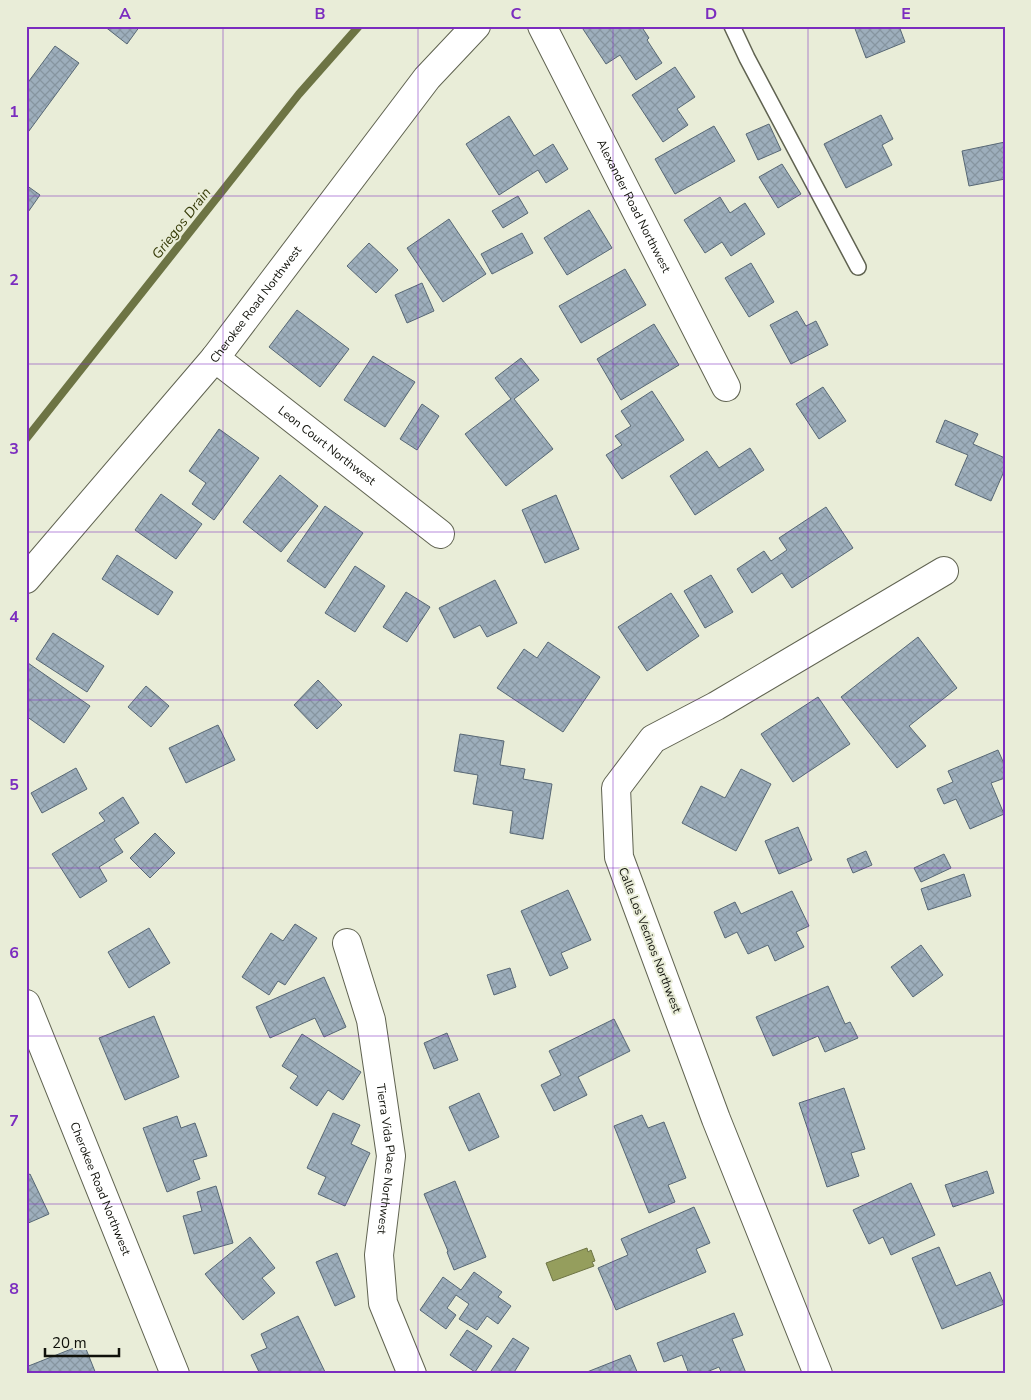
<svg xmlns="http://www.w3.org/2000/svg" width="1031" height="1400" font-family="'Nunito Sans',sans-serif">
<defs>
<pattern id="building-cross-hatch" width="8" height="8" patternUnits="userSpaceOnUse" patternTransform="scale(1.25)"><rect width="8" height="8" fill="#9daebc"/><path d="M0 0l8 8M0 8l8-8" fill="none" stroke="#8695a0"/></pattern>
</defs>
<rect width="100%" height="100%" fill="#e9edd8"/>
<path fill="#959e5d" stroke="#6d7444" d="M587,1248L588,1252L591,1250L595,1261L592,1262L594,1266L553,1281L546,1263Z"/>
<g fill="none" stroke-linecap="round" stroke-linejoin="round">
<path stroke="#6d7444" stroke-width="8" d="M26,439L299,94L359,26"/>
</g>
<g fill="url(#building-cross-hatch)" stroke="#586875">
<path d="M104,26H140L127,44Z"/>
<path d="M581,26H641L649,38L647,40L662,63L636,80L620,55L606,64Z"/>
<path d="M854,26H899L905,42L866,58Z"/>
<path d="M55,46L79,63L26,135V85Z"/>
<path d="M675,67L695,97L677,109L688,125L663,142L632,95Z"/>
<path d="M881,115L893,139L882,145L892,165L846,188L824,144Z"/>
<path d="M509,116L534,156L553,144L568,169L546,183L538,170L499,195L466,144Z"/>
<path d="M769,124L781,150L758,160L746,134Z"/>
<path d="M714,126L735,161L675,194L655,159Z"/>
<path d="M1005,142V179L969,186L962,151Z"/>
<path d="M782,164L801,194L778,208L759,177Z"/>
<path d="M26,185L40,195L26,215Z"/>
<path d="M518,196L528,213L503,228L492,211Z"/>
<path d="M720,197L730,213L745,203L765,234L731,256L722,242L705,253L684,220Z"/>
<path d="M589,210L612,248L567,275L544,238Z"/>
<path d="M449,219L486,274L443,302L407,248Z"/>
<path d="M522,233L533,253L492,274L481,254Z"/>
<path d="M369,243L398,270L376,293L347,266Z"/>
<path d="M751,263L774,302L749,317L725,278Z"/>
<path d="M625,269L646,305L581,343L559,306Z"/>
<path d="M422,283L434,311L407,323L395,295Z"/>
<path d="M297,310L349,349L320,387L269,347Z"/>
<path d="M797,311L806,326L816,321L828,345L791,364L770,325Z"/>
<path d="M654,324L679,365L621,400L597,359Z"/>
<path d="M373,356L415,382L385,427L344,400Z"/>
<path d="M521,358L539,380L514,399L553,449L506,486L465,434L511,399L495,378Z"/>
<path d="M823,387L846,421L819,439L796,404Z"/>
<path d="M652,391L684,440L622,479L606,455L622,445L615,436L631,426L621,411Z"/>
<path d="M422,404L439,416L417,450L400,439Z"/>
<path d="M945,420L978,434L973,444L1005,458V469L991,501L955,485L968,455L936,442Z"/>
<path d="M219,429L259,458L214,520L192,504L206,483L189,471Z"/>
<path d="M750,448L764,470L695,515L670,476L707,451L719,468Z"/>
<path d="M280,475L318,506L281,552L243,522Z"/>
<path d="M161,494L202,524L176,559L135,530Z"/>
<path d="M556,495L579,549L545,563L522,510Z"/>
<path d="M325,506L363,533L325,588L287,561Z"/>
<path d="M826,507L853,548L792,588L782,573L752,593L737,569L764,551L771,561L787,550L779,538Z"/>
<path d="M117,555L173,592L158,615L102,579Z"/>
<path d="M355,566L385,586L355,632L325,613Z"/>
<path d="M711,575L733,612L705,628L684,591Z"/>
<path d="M495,580L517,623L487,637L480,625L454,638L439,608Z"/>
<path d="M406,592L430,607L407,642L383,627Z"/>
<path d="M671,593L699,636L647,671L618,627Z"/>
<path d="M53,633L104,666L87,692L36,659Z"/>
<path d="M918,637L957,688L909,726L926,746L897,768L841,697Z"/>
<path d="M548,642L600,677L563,732L497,688L524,649L537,658Z"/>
<path d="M28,663L90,706L64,743L26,716V666Z"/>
<path d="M318,680L342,705L317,729L294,705Z"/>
<path d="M146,686L169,706L151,727L128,707Z"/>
<path d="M818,697L850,744L793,782L761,734Z"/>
<path d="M218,725L235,760L186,783L169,748Z"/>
<path d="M460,734L504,741L500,765L525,769L523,779L552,784L543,839L510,833L513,811L473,804L478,775L454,771Z"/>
<path d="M998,750L1005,766V778L991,783L1004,814L970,829L956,799L944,804L937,789L953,782L948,771Z"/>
<path d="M76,768L87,789L42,813L31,793Z"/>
<path d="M741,769L771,784L736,851L682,823L701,786L725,798Z"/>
<path d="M123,797L139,823L114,839L123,852L99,867L107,881L80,898L52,854L105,821L99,813Z"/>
<path d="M798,827L812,860L779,874L765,841Z"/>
<path d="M155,833L175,853L150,878L130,858Z"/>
<path d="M866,851L872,865L853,873L847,859Z"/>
<path d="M944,854L951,868L921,882L914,868Z"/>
<path d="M964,874L971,896L928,910L921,889Z"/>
<path d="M568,890L591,940L561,953L568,968L550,976L521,911Z"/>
<path d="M792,891L809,926L796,932L804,947L775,961L768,945L748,954L737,932L725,938L714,912L735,902L741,914Z"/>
<path d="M295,924L317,938L285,985L278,981L269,995L242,977L271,933L283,941Z"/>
<path d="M149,928L170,963L129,988L108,952Z"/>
<path d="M921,945L943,975L913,997L891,967Z"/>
<path d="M510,968L516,987L494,995L487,975Z"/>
<path d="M324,977L346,1027L324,1037L315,1018L270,1038L256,1007Z"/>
<path d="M828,986L845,1024L850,1022L858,1038L825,1052L818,1036L773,1056L756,1017Z"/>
<path d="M154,1016L179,1077L125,1100L99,1038Z"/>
<path d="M614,1019L630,1051L578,1077L587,1095L554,1111L541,1085L561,1075L549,1051Z"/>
<path d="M447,1033L458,1060L434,1069L424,1043Z"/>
<path d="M302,1034L361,1072L343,1100L328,1090L317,1106L290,1088L298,1076L282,1066Z"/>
<path d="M844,1088L865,1149L851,1153L859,1176L827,1187L799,1103Z"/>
<path d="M479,1093L499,1137L469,1151L449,1107Z"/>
<path d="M333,1113L360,1125L351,1144L370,1153L345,1206L318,1194L326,1177L307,1168Z"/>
<path d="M642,1115L648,1128L664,1122L686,1178L668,1185L675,1202L649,1213L614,1126Z"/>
<path d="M177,1116L181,1128L195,1123L207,1156L193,1160L200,1179L167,1192L143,1128Z"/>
<path d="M987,1171L994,1193L953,1207L945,1185Z"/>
<path d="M30,1174L49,1214L26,1224V1176Z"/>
<path d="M455,1181L486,1257L454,1270L447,1252L448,1251L424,1194Z"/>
<path d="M911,1183L935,1235L891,1255L883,1237L869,1244L853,1210Z"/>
<path d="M216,1186L233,1243L194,1254L183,1216L202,1211L197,1192Z"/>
<path d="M694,1207L710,1243L696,1249L706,1272L616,1310L598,1268L628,1255L621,1239Z"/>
<path d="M250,1237L275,1268L262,1278L275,1293L243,1320L205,1274Z"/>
<path d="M939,1247L956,1286L990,1272L1004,1304L942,1329L912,1258Z"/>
<path d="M337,1253L355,1297L335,1306L316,1262Z"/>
<path d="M474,1272L502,1292L498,1297L511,1306L498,1324L487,1316L477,1330L459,1319L469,1304L456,1295L447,1308L456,1315L446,1329L420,1310L443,1277L461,1290Z"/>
<path d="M734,1313L743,1335L732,1339L746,1373L722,1374L719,1367L702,1374H689L682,1355L664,1362L657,1343Z"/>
<path d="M298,1316L326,1374H260L251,1355L267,1348L261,1334Z"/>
<path d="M467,1330L492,1346L475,1372L450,1355Z"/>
<path d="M513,1338L529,1348L513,1374H494L491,1371Z"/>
<path d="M84,1344L96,1374H26V1367Z"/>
<path d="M630,1355L638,1374H587V1372Z"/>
</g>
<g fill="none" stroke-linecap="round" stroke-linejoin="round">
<g stroke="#606351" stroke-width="18">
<path id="lane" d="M732,26L747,58L858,267"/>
</g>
<g stroke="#606351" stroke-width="30">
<g id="street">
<path id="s1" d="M542,26L726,387"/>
<path id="s2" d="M215,358L440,534"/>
<path id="s3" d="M26,579L215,358L427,78L476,26"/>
<path id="s4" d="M347,943L371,1020L391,1156L379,1255L383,1303L412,1374"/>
<path id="s5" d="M26,1004L175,1374"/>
<path d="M818,1374L716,1119L619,857L616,788L653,739L716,706L944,571"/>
</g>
</g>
<use href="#lane" stroke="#fff" stroke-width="15"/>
<use href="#street" stroke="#fff" stroke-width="28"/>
</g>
<path fill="none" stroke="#7b2cbf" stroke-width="1" stroke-opacity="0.55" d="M223,26V1374M418,26V1374M613,26V1374M808,26V1374M26,196H1005M26,364H1005M26,532H1005M26,700H1005M26,868H1005M26,1036H1005M26,1204H1005"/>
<g text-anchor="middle" stroke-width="4" stroke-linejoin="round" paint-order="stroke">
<g font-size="12" fill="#10110a" stroke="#e9edd8">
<text dy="4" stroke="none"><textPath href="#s1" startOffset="202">Alexander Road Northwest</textPath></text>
<text dy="4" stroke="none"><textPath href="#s3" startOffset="358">Cherokee Road Northwest</textPath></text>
<text dy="4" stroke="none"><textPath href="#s2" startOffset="142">Leon Court Northwest</textPath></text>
<text transform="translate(650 940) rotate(69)" y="4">Calle Los Vecinos Northwest</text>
<text dy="4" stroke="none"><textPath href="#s4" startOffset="221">Tierra Vida Place Northwest</textPath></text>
<text dy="4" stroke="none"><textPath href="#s5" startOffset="199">Cherokee Road Northwest</textPath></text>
</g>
<g font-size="14" font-style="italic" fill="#353a06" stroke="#e9edd8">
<text transform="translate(181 223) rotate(-52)" y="5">Griegos Drain</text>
</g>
</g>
<rect width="1031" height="1400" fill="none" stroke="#e9edd8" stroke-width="55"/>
<path d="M45 1348v8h74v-8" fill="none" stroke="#10110a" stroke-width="2.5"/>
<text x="52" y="1348" font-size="15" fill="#10110a" stroke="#e9edd8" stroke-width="4" paint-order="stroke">20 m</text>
<rect x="28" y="28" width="976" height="1344" fill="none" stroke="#7b2cbf" stroke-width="2"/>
<g font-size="16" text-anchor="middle" font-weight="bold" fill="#7b2cbf">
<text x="125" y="19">A</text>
<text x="320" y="19">B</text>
<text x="516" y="19">C</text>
<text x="711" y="19">D</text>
<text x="906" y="19">E</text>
<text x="14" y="117">1</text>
<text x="14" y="285">2</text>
<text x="14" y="454">3</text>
<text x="14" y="622">4</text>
<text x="14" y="790">5</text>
<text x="14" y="958">6</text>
<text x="14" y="1126">7</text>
<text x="14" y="1294">8</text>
</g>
</svg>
